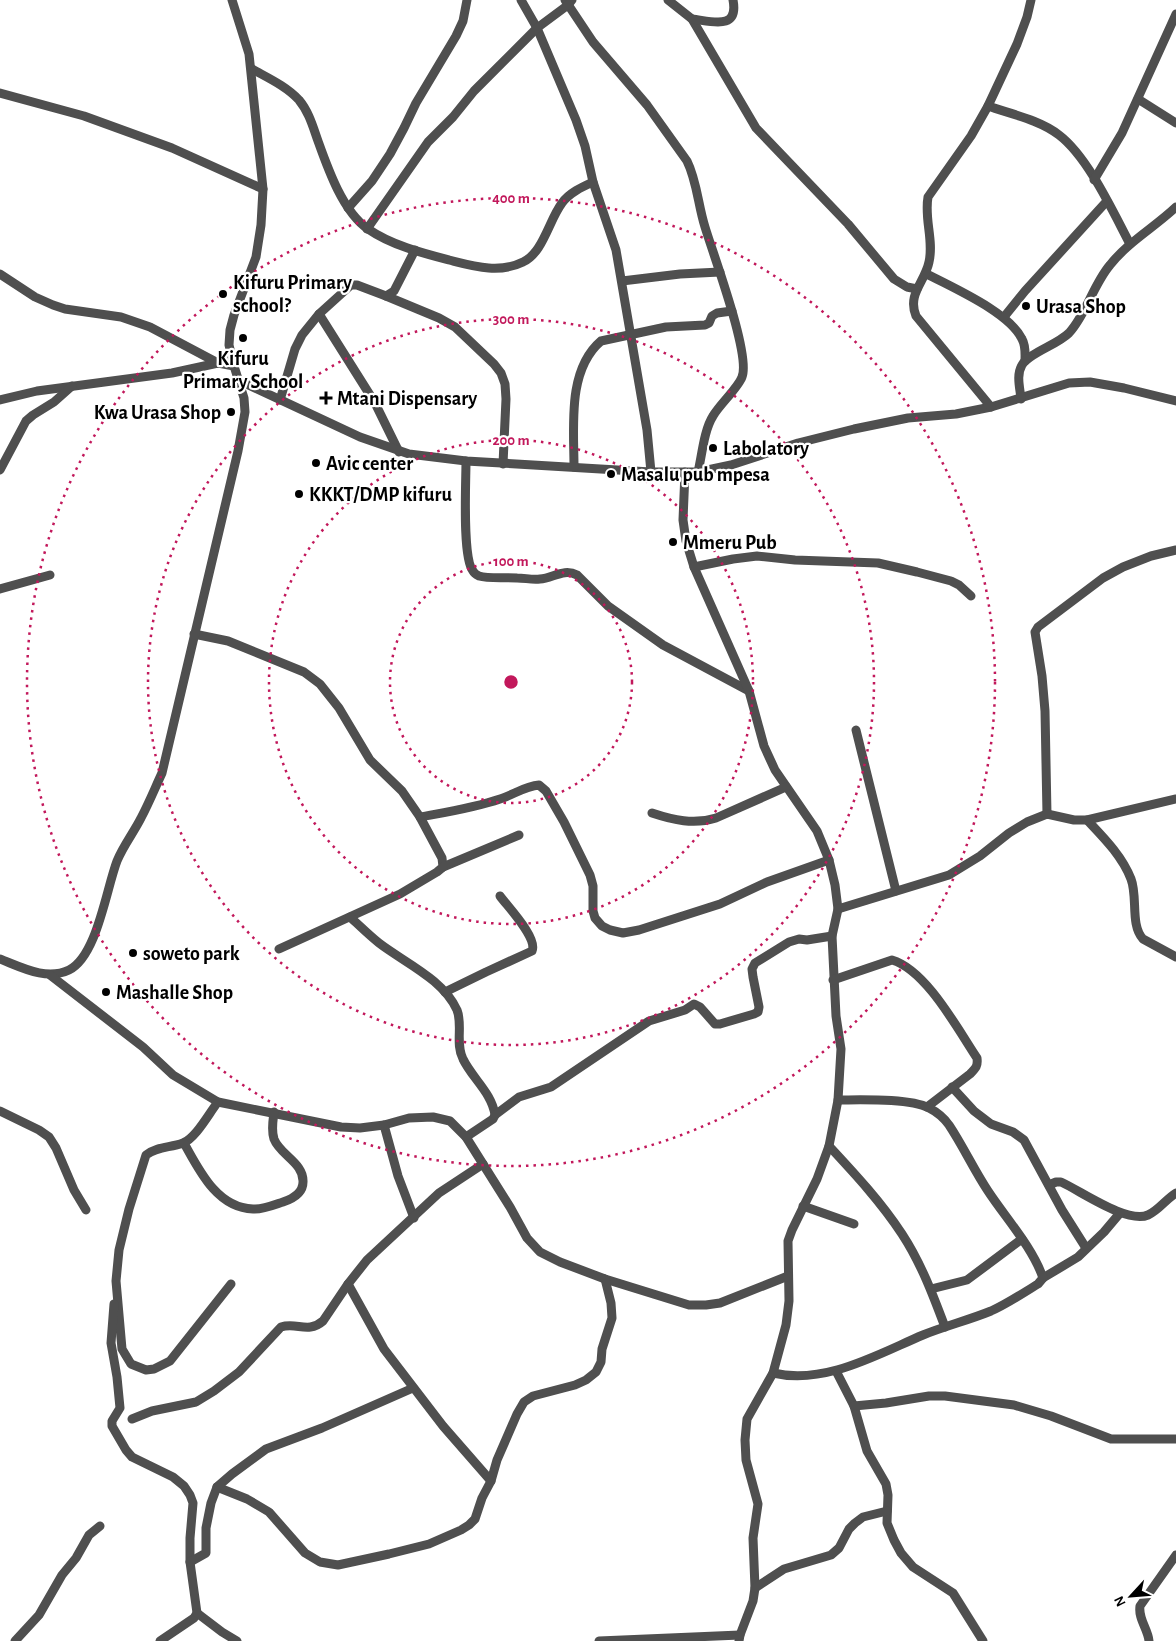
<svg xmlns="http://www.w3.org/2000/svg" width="1176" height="1641" font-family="'Alegreya Sans',sans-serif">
<rect width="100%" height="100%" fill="#fff"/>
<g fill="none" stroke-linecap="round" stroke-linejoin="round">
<g stroke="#4f4f4f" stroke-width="9">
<path d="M521,0L537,28L576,120L585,146L593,182L616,250L647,430L651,472"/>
<path d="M565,0L593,42L647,105L687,161C697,181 698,205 705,227C713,254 751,355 742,377C738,388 720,404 713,416C704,430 702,455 698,472"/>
<path d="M668,0L692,19L756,128L848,224L894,279L907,287L917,289"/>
<path d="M692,19C711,21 739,31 733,0"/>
<path d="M252,69C268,78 286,86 299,100C309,112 313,127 318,141C328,169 343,212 368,229C391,245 422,253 449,260C473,266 499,274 523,262C543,253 549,220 562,203C569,193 582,187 593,182"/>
<path d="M0,93L84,116L172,148L263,189"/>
<path d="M1138,99L1176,123"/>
<path d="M988,106C1011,114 1040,120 1059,135C1088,157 1113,212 1130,244"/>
<path d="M1094,180L1122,133L1176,14"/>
<path d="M348,208L372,181L390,154L404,128L416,103L456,36L463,21L467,0"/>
<path d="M367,229L428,142L453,117L474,91L537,28L568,5L572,0"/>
<path d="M0,274L35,297L53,305L65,309L121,317L150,327L218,363L234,366"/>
<path d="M927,274C953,288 1009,312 1022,339C1026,346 1025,354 1025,361"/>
<path d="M622,281L680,274L720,272"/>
<path d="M386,296L439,318L455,327L494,364L501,373L505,384L506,399L503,464"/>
<path d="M319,314L375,403L399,452"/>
<path d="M1004,317L1025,291L1107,201"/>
<path d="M240,381L360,437L409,454L466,461L651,472H698L731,465L798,443L854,429L908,418L956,414L991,407L1069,383L1090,382L1124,388L1176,401"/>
<path d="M1021,399C1020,388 1016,375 1022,365C1029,353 1057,345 1069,333C1086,315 1093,285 1110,265C1128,242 1155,227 1176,207"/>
<path d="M0,400L37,391L172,373L218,363"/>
<path d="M280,400L295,349L302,335L319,314L351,285H357L386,296L394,291L415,250"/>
<path d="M991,407L916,316C907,294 925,282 929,262C934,240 924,219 928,197L971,136L988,106L1017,44L1027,17L1031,0"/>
<path d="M466,461C466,482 462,558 473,571C474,573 477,575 479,576C489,579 507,577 517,578C525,578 532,580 540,579C553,578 564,568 577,575L608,606L663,645L749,691"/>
<path d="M574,467C574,427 567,370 601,341L666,327L705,325L709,323L712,316L717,313L732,311"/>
<path d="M0,470L26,421L33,415L54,402L72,386"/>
<path d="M685,472L683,520L686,541L694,567L749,691L764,746L775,770L817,831L829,860L835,885L838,909L832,936L836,1016L841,1049L838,1100L829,1146L817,1179L792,1230L788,1241L789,1301L786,1325L773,1373L747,1419L745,1440L746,1460L758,1504L753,1538L755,1588L753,1601L740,1635L739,1641"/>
<path d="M694,567L733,559L757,556L795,560L878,563L917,572L951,581L959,585L971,596"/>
<path d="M0,589L50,575"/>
<path d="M194,634L228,641L304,672L320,684L339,708L370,760L402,791L420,817L442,858L443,867L437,872L400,894L279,949"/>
<path d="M856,730L896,891"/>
<path d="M652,813C673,820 694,825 716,818L786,787"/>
<path d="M1047,814L1045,711L1042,676L1035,632L1038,627L1103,578L1123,567L1151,556L1176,550"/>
<path d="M420,817C447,812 474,808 500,799C513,795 525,786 539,785L546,791L564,822L590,875L593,886V911L595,918L602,926L610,930L623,933L639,930L720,904L767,882L829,860"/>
<path d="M1087,820C1104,838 1122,856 1131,879C1138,897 1130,925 1143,939L1176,957"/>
<path d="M443,867L519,835"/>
<path d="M838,909L949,875L980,856L1009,833L1027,822L1047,814L1074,820H1087L1176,799"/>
<path d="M350,917C360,926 369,935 379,943C405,963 443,979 457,1010C463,1025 455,1044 463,1059C472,1078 492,1093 495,1115L493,1119L466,1137"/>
<path d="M0,959C21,967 46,981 69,970C97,956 106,890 117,861C123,846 134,832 141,818C149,803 155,788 162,773L238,451L245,412L244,398L234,366L229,345L230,330L234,315L256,257L261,225L263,189L249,54L232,0"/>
<path d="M50,975L143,1047L173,1075L218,1102L341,1127L360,1128L384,1125L409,1118L433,1117L450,1121L466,1137L510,1207L527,1238L540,1252L560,1262L605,1279L689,1305H706L720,1303L788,1276"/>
<path d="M833,980L892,960C926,970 957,1028 977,1058C978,1066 976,1068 970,1074L927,1107"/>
<path d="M445,992L486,972L532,951C538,938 508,907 500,896"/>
<path d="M952,1087L974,1111L991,1124L1013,1132L1024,1140L1062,1210L1086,1248"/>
<path d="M218,1102C209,1113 196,1138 183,1143C170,1148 158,1146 146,1155L129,1209L119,1250L116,1281L122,1349L131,1364L146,1370L154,1369L170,1361L231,1284"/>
<path d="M0,1111L39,1130L49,1137L56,1148L74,1190L86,1210"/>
<path d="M495,1115L519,1097L551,1087L649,1021L685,1010L694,1004L700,1007L715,1024H720L754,1014L758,1012L759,1007L753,977L752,969L755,963L789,942L799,939L807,940L832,936"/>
<path d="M384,1125L398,1176L414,1218"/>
<path d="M184,1143C199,1170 217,1208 253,1209C262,1210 274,1205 283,1202C292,1199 303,1194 303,1182C304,1163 280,1155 274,1139C271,1130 273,1121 274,1112"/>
<path d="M829,1146C855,1174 881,1202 902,1234C921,1263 933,1295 945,1327"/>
<path d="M1049,1185L1056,1182H1061C1081,1191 1127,1224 1148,1215C1159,1210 1166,1199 1176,1193"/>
<path d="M803,1206L854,1224"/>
<path d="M1043,1278L1078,1257L1104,1232L1120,1213"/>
<path d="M348,1284L384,1349L443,1426L491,1481"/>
<path d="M931,1289L967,1280L1022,1239"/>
<path d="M114,1304L111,1343L117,1377L120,1408L112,1421V1426L126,1450L132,1457L173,1477L184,1486L190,1495L193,1503L190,1538V1562L197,1613L194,1618L160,1641"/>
<path d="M836,1371L854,1406L867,1451L886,1484L888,1495L887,1523L894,1540L901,1553L913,1567L953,1593L983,1641"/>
<path d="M773,1373C825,1385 876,1355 923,1335C945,1326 969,1320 991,1311C1007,1304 1023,1293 1038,1284L1043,1278C1033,1248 1005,1217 988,1191C974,1170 963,1146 949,1125C944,1118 937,1112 929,1108C909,1098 861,1100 838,1100"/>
<path d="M854,1406L886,1403L929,1396H945L1014,1405L1051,1416L1111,1439H1176"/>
<path d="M132,1419L152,1411L196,1402L214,1391L239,1372L281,1327C297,1322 308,1334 323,1321L348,1284L367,1260L439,1193L483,1164"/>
<path d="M217,1487L247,1499L269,1512L305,1553L320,1562L338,1565L389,1554L429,1544L461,1530L469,1525L475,1519L482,1498L491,1481L497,1460L517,1414L524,1402L533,1396L575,1385L586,1380L596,1372L601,1362L602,1349L612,1318L611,1303L605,1279"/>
<path d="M190,1562L206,1553V1528L211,1503L217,1487L232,1474L266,1449L322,1428L413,1388"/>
<path d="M755,1588L784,1569L831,1555L839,1548L849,1529L855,1523L863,1517L887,1511"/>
<path d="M197,1613L222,1632L237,1641"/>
<path d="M15,1641L39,1615L62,1575L76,1558L89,1535L100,1526"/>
<path d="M599,1641L740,1635"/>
<path d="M1149,1641C1148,1629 1138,1619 1140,1606L1176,1555"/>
</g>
</g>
<g fill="none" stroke="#c2185b" stroke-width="2.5" stroke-dasharray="2.5 5">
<circle cx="511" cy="682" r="121"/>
<circle cx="511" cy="682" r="242"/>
<circle cx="511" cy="682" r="363"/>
<circle cx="511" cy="682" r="484"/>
</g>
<g fill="#000" stroke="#fff" stroke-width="2">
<circle cx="223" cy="294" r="5"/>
<circle cx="1026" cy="306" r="5"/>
<circle cx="243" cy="338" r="5"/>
<path d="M323.5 390.5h5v5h5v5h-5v5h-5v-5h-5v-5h5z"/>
<circle cx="231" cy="412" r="5"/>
<circle cx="713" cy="448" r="5"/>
<circle cx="316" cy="463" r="5"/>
<circle cx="611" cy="474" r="5"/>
<circle cx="299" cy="494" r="5"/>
<circle cx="673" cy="542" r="5"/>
<circle cx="133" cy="953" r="5"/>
<circle cx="106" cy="992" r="5"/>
</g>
<g text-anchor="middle" stroke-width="4.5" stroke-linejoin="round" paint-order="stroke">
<g font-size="20" font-weight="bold" fill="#000" stroke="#fff" text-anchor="start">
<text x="233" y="289">Kifuru Primary<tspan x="233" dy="23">school?</tspan></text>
<text x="1036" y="313">Urasa Shop</text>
<text x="243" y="365" text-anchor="middle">Kifuru<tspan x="243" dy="23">Primary School</tspan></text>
<text x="337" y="405">Mtani Dispensary</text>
<text x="221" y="419" text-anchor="end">Kwa Urasa Shop</text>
<text x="723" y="455">Labolatory</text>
<text x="326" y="470">Avic center</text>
<text x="621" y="481">Masalu pub mpesa</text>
<text x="309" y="501">KKKT/DMP kifuru</text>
<text x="683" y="549">Mmeru Pub</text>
<text x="143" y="960">soweto park</text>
<text x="116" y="999">Mashalle Shop</text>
</g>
</g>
<circle cx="511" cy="682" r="8" fill="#c2185b" stroke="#fff" stroke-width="2.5"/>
<g font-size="15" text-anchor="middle" font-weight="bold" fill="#c2185b" stroke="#fff" stroke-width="4.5" stroke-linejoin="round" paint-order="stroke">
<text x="511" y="203">400 m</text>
<text x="511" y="324">300 m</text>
<text x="511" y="445">200 m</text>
<text x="511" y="566">100 m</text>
</g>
<g transform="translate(1131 1596) rotate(244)" stroke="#ffffff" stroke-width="4" paint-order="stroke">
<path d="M0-4L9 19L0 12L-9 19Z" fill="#000000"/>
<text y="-8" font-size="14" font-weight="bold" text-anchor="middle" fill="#000000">N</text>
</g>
</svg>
